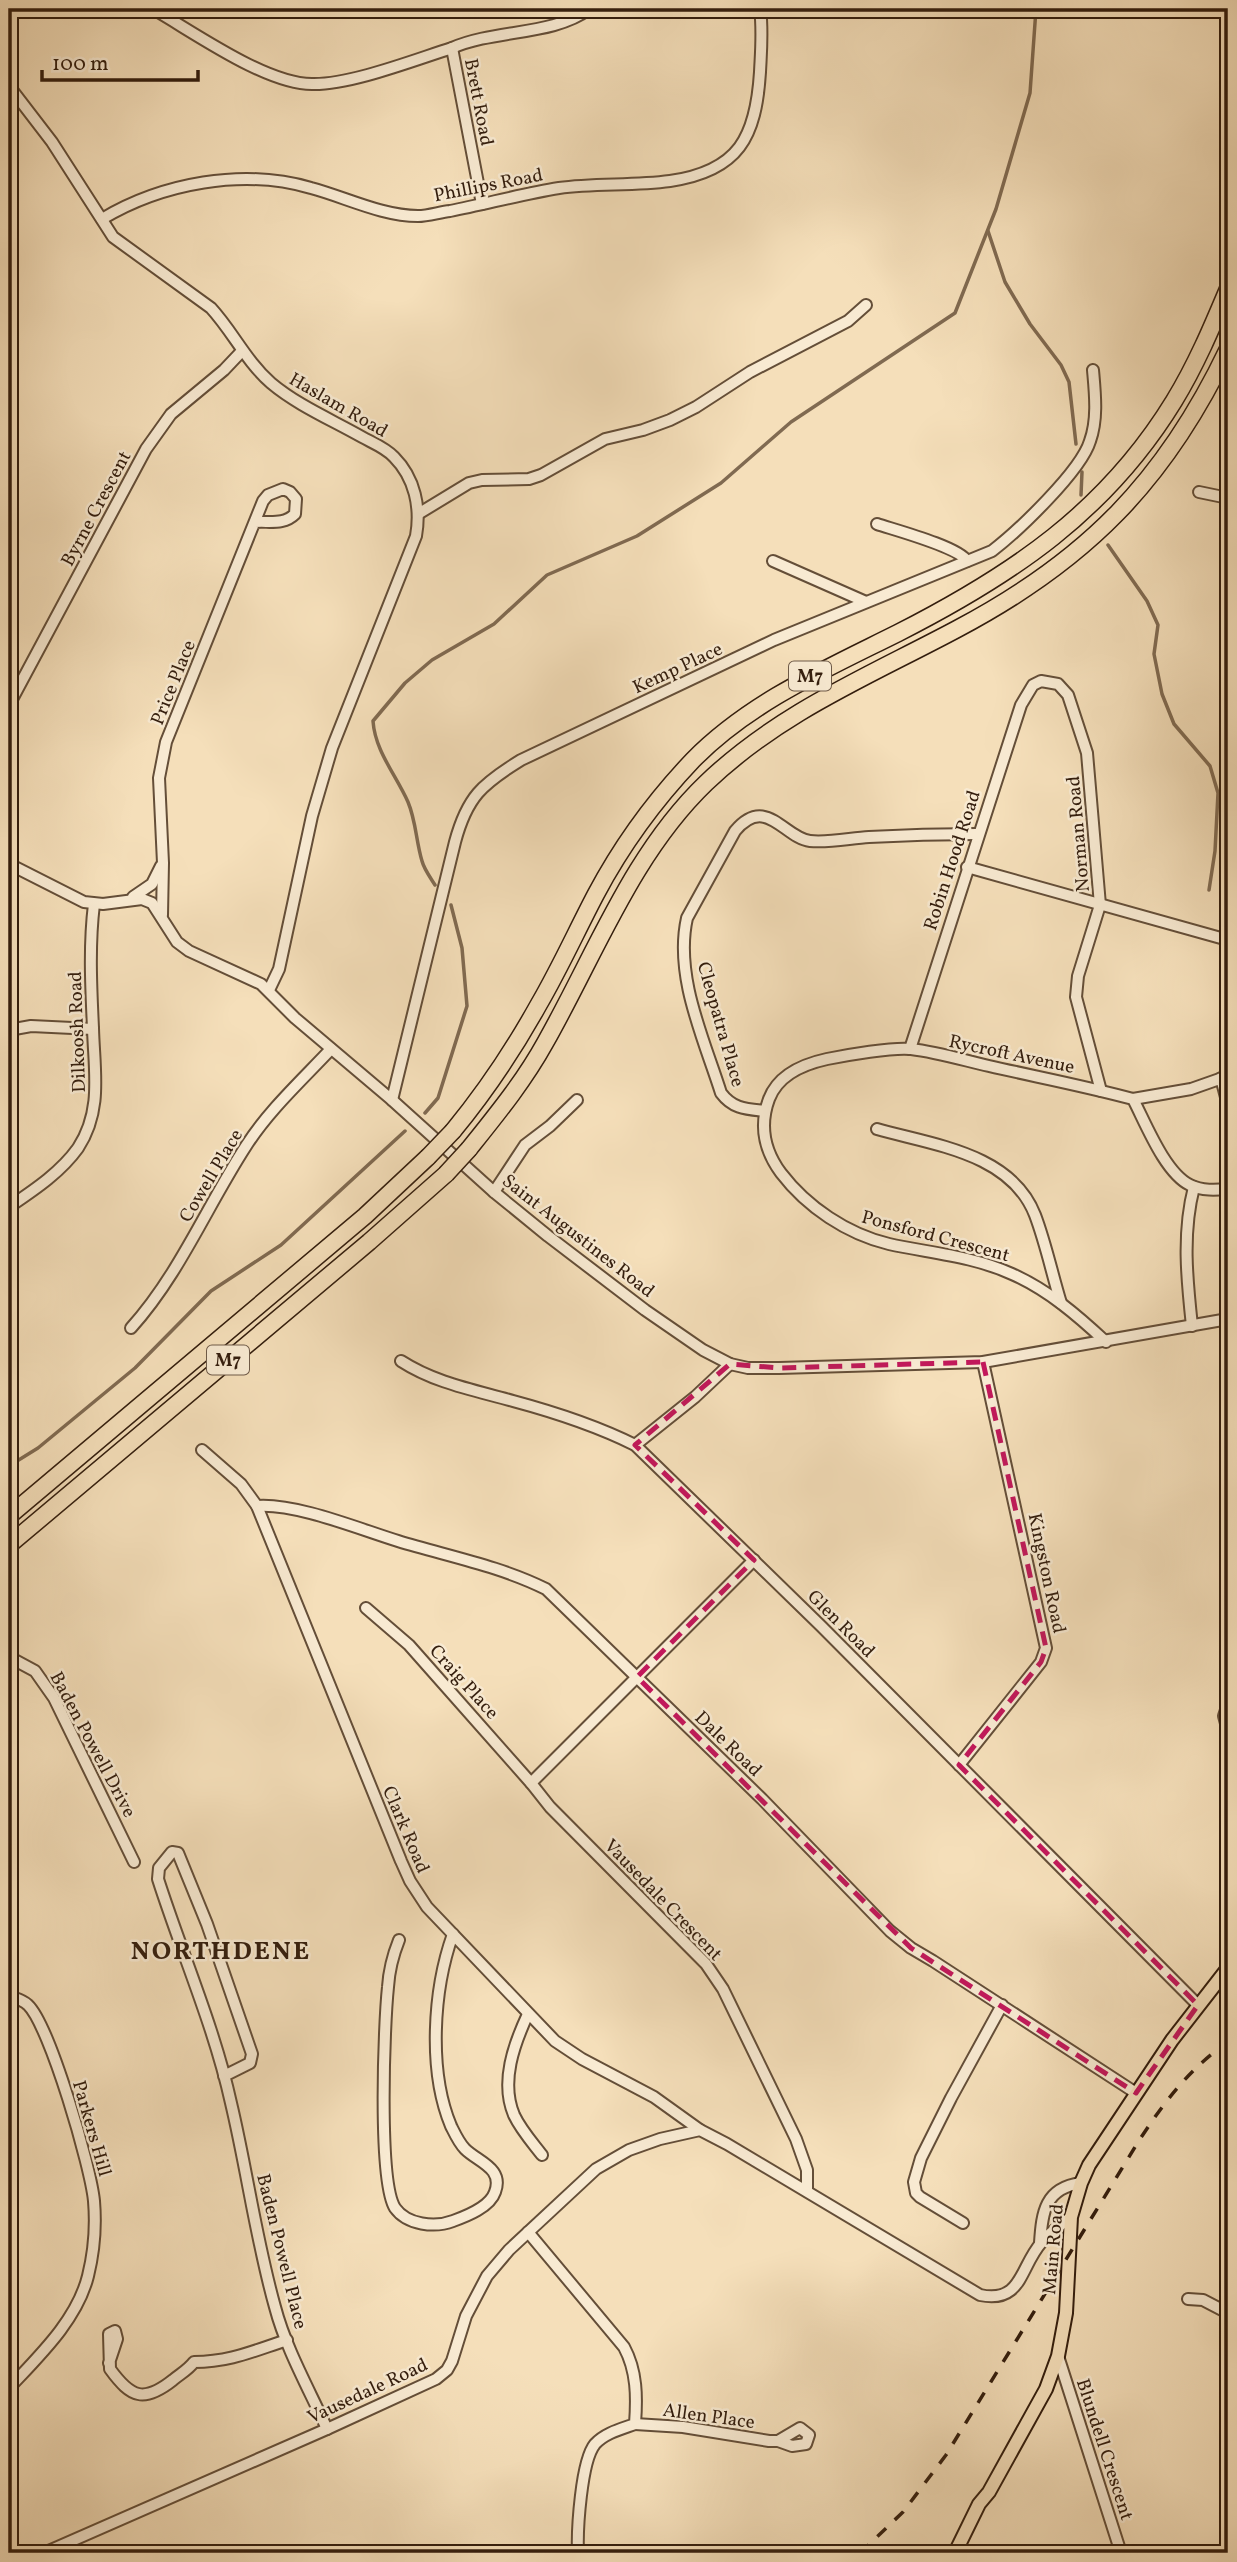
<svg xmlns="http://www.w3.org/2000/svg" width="1237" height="2562" font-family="Vollkorn,serif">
<rect width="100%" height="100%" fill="#f5dfba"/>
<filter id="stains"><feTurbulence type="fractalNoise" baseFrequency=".00286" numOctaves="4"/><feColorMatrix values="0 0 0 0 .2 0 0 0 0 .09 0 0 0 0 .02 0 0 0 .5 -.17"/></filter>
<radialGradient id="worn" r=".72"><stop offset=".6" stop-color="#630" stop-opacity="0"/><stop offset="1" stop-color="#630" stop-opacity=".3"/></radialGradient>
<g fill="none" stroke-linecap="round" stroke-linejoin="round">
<g stroke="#806a51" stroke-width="3.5">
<path d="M988,231L1005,282L1030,324L1061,365L1069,382L1076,444"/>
<path d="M1081,495L1082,472"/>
<path d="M1108,545L1147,601L1158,625L1154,654L1162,694L1174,724L1210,766L1218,793L1215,851L1209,890"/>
<path d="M435,885C430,877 424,869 422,861C416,841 416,821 408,802C396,775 375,751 373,721L405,683L432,660L494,624L547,575L637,536L721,483L791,422L955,313L996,209L1030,93L1036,9"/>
<path d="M425,1113L438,1098L467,1006L462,948L451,905"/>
<path d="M9,1466L38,1448L135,1368L211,1291L281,1245L405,1131"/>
</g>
<g stroke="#644e38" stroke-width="14">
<g id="minor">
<path d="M153,9C195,33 266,84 312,84C350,85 414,60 452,48C495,29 553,36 589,9"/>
<path d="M452,48L482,204"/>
<path d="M9,86L52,142L113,237L211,308C233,332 246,361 271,383C297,405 332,420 362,437C373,443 386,448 394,457C415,478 421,508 416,536L332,748L312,816L279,969L269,990"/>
<path d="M102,219C162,183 243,168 311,188C345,197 382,216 418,216C428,216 440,212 450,211C486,204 522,194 559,188C595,183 633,186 670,181C739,171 756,137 760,72C761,51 763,30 760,9"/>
<path d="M1199,492L1228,498"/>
<path d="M418,514L469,483L482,480L529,479L541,475L605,439L643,430L670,420L696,407L750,372L848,321L866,305"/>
<path d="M877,524C895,530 959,547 967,561"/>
<path d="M773,561L866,602"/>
<path d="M9,705L146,449L171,414L224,370L242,351"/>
<path d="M9,864L84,902L103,904L142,899L152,903L177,942L189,951L261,984L295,1018L392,1100L494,1192L548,1236L645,1310L703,1350L730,1364L748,1368H779L983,1362L1228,1319"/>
<path d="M967,867L1228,940"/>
<path d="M133,897L152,884L161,866"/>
<path d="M162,915L163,863L159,778L166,742L263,501L268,495L283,489L290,492L296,499L295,514C284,525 270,521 255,522"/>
<path d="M9,1030L31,1026L93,1029"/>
<path d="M910,1049L1021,705L1033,685L1041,681L1058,684L1068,695L1087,753L1100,905L1078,976L1076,997L1101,1091"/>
<path d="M1221,1078L1228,1105"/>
<path d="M1133,1099L1191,1089L1228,1076"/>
<path d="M392,1100L455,842C467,797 482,784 521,760L774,640L992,551C1018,531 1081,471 1090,441C1098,419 1095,393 1093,370"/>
<path d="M765,1111C746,1109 733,1109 721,1093C704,1039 674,976 687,918L735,831C766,794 784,838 810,841C829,843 851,838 869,837C905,835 941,834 977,834"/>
<path d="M877,1129C933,1145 1011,1153 1035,1215C1046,1244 1052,1274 1061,1303"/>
<path d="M494,1192L525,1145L550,1126L577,1100"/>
<path d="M9,1207C34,1190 60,1173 78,1148C103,1110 94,1070 93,1028C91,986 89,945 94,904"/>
<path d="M1192,1326C1187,1280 1182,1233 1194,1187"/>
<path d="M131,1328C179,1275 207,1206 246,1146C269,1110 302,1080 331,1049"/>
<path d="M1106,1342C1077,1315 1048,1290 1012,1274C973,1256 930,1253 889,1244C847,1234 807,1207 781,1173C764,1150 759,1126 769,1099C778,1075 804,1064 827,1059C847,1055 893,1047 911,1049C937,1052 963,1060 989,1066C1037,1077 1085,1086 1133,1099C1146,1124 1165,1173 1190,1185C1202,1191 1216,1190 1228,1189"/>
<path d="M401,1361C435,1383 474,1390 513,1401C554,1412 597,1426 635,1445L821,1626L1198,2005"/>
<path d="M635,1445L695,1397L730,1364"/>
<path d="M202,1450L241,1484L257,1506L401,1861L410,1881L427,1907L555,2041L582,2059L654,2097L700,2130"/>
<path d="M257,1506C296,1503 359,1529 398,1541C447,1556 500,1566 546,1589L762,1799L890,1931L911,1948L933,1961L1136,2093"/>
<path d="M754,1560L531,1783L550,1807L706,1964L723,1989L796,2139L807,2170V2191"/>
<path d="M366,1608L409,1645L531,1783"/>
<path d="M9,1657L35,1671L54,1698L134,1862"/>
<path d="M1228,1704L1224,1716L1228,1731"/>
<path d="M959,1765L1041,1662L1046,1648L983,1362"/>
<path d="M399,1940C393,1955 389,1971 388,1987C384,2024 378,2181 395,2208C407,2225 435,2228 453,2221C467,2216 490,2207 495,2192C504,2168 478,2162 465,2149C459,2143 455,2134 451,2126C428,2071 433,1990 453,1934"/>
<path d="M9,1996C15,1998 23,2000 28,2005C50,2026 91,2168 94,2201C96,2225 94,2252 88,2276C77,2320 39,2356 9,2388"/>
<path d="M528,2014C514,2044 500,2082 514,2115C521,2130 532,2142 542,2155"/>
<path d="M224,2076L250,2063L252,2054L207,1924L178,1853L172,1852L159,1868L158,1879C182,1954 214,2026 231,2103C247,2170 256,2240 275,2307C286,2349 309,2389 327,2429"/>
<path d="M963,2223L920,2197L916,2193L914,2182L921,2158L951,2098L1002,2005"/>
<path d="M528,2232L624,2347C637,2371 637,2397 635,2424C621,2429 605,2433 595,2444C581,2461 577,2530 578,2553"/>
<path d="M1040,2243C1042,2212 1045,2188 1081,2183"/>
<path d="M1188,2299L1203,2300L1228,2313"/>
<path d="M1058,2356L1121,2553"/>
<path d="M109,2363L117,2339L115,2331L109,2334L110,2369C131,2398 144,2403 173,2380C180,2374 188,2370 194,2362C230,2362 253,2351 287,2340"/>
<path d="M635,2424L683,2427L769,2441H778L800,2428L809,2435L806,2444L792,2446L778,2441"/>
<path d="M44,2553L327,2429L436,2379L447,2370L452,2361L466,2316L487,2276L509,2250L596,2169L629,2150L660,2139L700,2130L727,2144L980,2295C1022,2304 1020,2267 1041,2243C1049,2233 1061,2225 1071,2217"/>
</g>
</g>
<g stroke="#331d0d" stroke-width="16">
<path id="major" d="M955,2553L979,2504L989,2492L1046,2389L1058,2356L1066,2313L1071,2217L1081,2183L1089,2165L1172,2040L1228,1968"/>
</g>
<g stroke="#331d0d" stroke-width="19">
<g id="highway">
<path d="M453,1131C486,1091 514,1049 539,1004C560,968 577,930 596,894C622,845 655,800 693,760C750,702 826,669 898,633C1012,575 1106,512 1174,401C1196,365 1212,327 1228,289"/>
<path d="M469,1149C497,1114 524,1081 545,1043C595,955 632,854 706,783C780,712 869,676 957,629C1086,561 1165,481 1228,349"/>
<path d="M9,1516L365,1216L428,1157"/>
<path d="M9,1545L369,1242L446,1174"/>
</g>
</g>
<use href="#minor" stroke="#f8ead2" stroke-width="10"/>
<use href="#major" stroke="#f5dfba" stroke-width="12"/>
<use href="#highway" stroke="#f5dfba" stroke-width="16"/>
<path stroke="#331d0d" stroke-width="3.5" stroke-dasharray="12 12" stroke-linecap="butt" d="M860,2553L903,2512L946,2455L1140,2139C1165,2101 1190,2068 1228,2042"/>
<g stroke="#331d0d" stroke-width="19" stroke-linecap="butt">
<g id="highway-bridge">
<path d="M428,1157L453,1131"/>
<path d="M446,1174L469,1149"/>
</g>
</g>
<use href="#highway-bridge" stroke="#f5dfba" stroke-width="16"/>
</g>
<path fill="none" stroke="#c2185b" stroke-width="5" stroke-dasharray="14 9" stroke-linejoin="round" d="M983,1362L1046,1648L1041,1662L959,1765L1198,2005L1136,2093L911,1948L637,1677L754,1560L635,1445L730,1364L779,1368Z"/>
<g text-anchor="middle" stroke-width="5" stroke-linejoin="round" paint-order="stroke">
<g fill="#f8ead2" stroke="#6e5a48" stroke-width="2">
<rect x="789" y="661.5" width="42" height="29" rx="5"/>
<rect x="207" y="1345.5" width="42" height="29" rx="5"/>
</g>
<g font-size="18" font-weight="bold" fill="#331d0d">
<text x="810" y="682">M7</text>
<text x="228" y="1366">M7</text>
</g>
<g font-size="19" fill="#331d0d" stroke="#f8ead2">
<text transform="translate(480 102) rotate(79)" y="7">Brett Road</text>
<text transform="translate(488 184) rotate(-11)" y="7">Phillips Road</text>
<text transform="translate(339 404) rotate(30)" y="7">Haslam Road</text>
<text transform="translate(95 508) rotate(-62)" y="7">Byrne Crescent</text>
<text transform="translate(677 667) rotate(-25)" y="7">Kemp Place</text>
<text transform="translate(172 682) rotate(-68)" y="7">Price Place</text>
<text transform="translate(1077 834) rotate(-95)" y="7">Norman Road</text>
<text transform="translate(951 860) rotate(-72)" y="7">Robin Hood Road</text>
<text transform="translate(722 1024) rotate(74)" y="7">Cleopatra Place</text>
<text transform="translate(76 1032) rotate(-92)" y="7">Dilkoosh Road</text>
<text transform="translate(1012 1053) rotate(12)" y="7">Rycroft Avenue</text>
<text transform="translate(210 1175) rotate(-59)" y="7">Cowell Place</text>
<text transform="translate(579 1235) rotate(38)" y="7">Saint Augustines Road</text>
<text transform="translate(936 1235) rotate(15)" y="7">Ponsford Crescent</text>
<text transform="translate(1048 1573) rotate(78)" y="7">Kingston Road</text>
<text transform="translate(842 1623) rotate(45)" y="7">Glen Road</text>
<text transform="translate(465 1681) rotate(48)" y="7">Craig Place</text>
<text transform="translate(729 1743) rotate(44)" y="7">Dale Road</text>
<text transform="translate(94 1744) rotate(62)" y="7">Baden Powell Drive</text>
<text transform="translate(407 1829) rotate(67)" y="7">Clark Road</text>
<text transform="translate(664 1899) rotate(46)" y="7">Vausedale Crescent</text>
<text transform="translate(93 2128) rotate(74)" y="7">Parkers Hill</text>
<text transform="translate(1052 2249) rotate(-85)" y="7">Main Road</text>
<text transform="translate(283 2251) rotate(76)" y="7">Baden Powell Place</text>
<text transform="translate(367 2390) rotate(-25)" y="7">Vausedale Road</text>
<text transform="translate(709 2415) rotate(8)" y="7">Allen Place</text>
<text transform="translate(1106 2449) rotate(72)" y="7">Blundell Crescent</text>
</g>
<g font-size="26" font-weight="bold" letter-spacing="2" fill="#331d0d" stroke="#f8ead2">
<text x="221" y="1959">NORTHDENE</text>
</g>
</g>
<rect width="1237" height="2562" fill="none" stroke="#f5dfba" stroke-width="35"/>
<rect x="10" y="10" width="1216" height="2541" fill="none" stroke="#331d0d" stroke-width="3.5"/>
<rect x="18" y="18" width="1202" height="2527" fill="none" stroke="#331d0d" stroke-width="2"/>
<path d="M42 70v10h156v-10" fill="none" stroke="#331d0d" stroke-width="3.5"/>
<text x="52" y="70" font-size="21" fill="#331d0d" stroke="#f8ead2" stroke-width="5" paint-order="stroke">100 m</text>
<rect width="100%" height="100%" filter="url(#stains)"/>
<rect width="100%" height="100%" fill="url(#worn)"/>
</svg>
